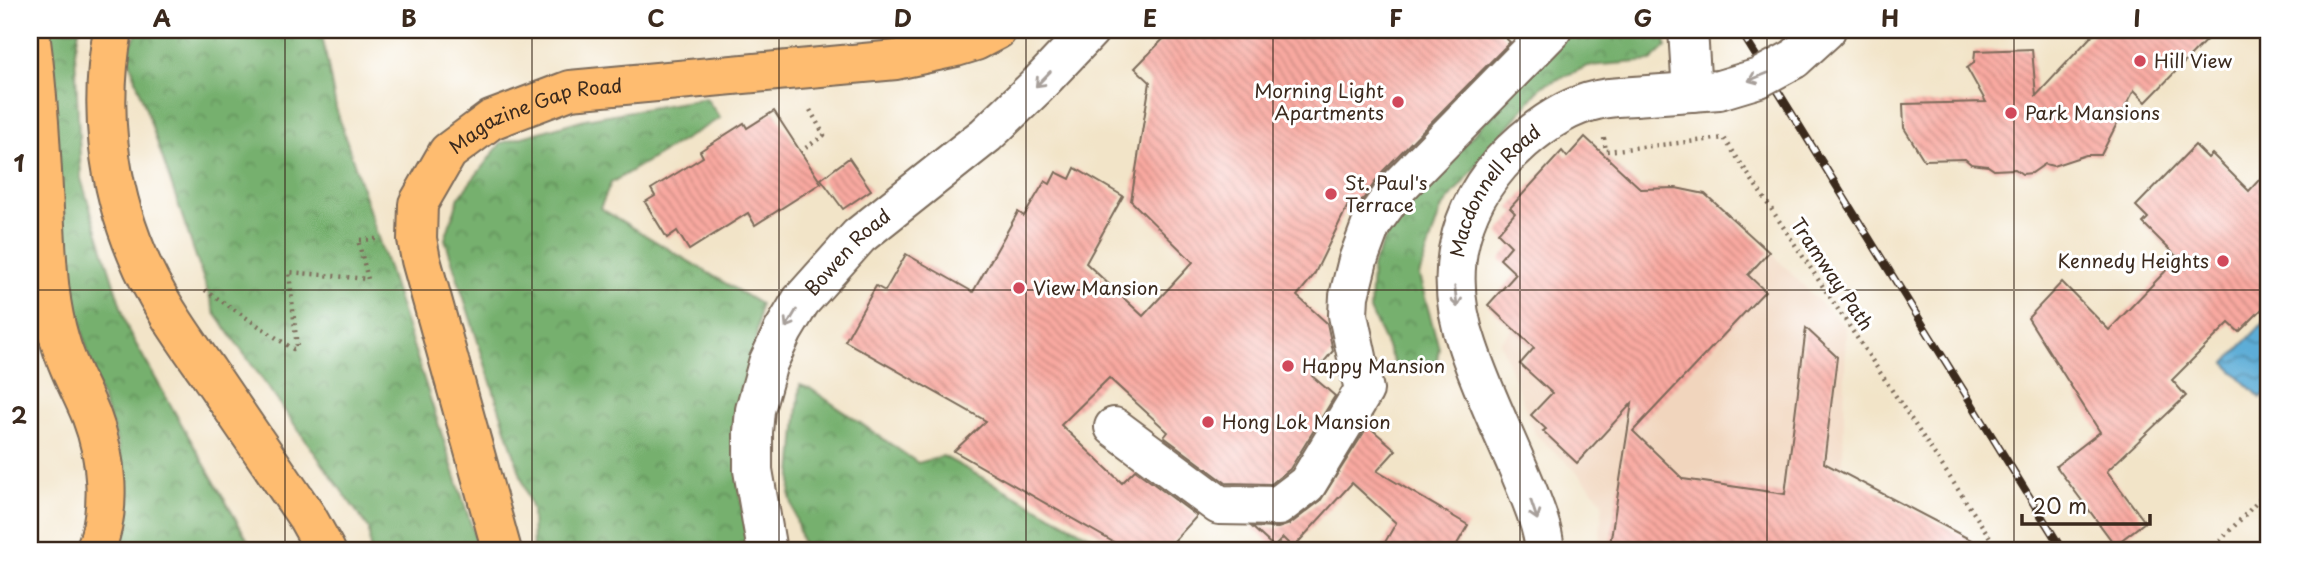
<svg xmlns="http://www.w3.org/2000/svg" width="2299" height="581" font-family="'Playpen Sans',sans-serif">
<defs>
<pattern id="forest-crowns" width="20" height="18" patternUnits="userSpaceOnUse" patternTransform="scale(1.75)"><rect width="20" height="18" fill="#76b06e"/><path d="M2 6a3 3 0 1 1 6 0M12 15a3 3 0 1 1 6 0" fill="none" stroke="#628f5a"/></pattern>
<pattern id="water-waves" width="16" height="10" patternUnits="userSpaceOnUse" patternTransform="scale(1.75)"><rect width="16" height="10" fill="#5dadd7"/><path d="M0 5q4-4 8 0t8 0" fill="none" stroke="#4e8dae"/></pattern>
<pattern id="building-back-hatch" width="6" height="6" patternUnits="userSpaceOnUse" patternTransform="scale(1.75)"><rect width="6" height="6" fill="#f9a9a0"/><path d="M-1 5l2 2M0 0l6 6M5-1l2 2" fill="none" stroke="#cb8a82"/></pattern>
</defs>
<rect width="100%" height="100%" fill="#fff"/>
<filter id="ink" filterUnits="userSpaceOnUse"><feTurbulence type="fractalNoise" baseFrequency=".0143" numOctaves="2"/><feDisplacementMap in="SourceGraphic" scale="14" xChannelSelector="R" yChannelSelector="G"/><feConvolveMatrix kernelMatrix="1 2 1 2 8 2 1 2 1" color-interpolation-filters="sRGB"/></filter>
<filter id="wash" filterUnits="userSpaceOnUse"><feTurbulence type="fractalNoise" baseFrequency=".00686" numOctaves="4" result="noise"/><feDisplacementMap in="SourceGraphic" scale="28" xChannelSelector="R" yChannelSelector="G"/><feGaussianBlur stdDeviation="1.57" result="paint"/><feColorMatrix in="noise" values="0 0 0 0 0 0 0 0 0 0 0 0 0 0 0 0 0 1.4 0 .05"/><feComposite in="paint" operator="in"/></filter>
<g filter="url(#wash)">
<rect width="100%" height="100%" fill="#f2e4c8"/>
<path fill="#f1d5bd" d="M1645,184L1707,189L1846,328L1842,499L1835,551H1598L1603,502L1577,472L1535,434L1500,342Z"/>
<g fill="url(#forest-crowns)" stroke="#586d46" stroke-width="2">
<path d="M36,30H79L75,52L81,179L129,332L254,551H115L122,535L125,477L114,431L96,383L71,290L60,227Z"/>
<path d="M138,30H321L336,108L477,543V551H370L369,529L215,313L127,53Z"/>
<path d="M1571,30H1664L1666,47L1651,61L1588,66L1542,86L1441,209L1419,276L1439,348L1435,371H1398L1370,310L1372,266L1390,229L1528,72Z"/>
<path d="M706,98L720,118L611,183L600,208L760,304L739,489L750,551H533L532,510L445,239L459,197L501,143L585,119Z"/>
<path d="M800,385L811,389L918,463L943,456L1117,551H804L790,496Z"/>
</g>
<path fill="url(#water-waves)" stroke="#4c6c7a" stroke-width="2" d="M2269,317V389L2261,398L2225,363Z"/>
<g id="blocks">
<g fill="url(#building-back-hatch)">
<path d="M1172,30H1497L1510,42L1383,171L1364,198L1358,203H1349L1314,275L1297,296L1327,323L1333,351L1312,376L1335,396L1290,469L1271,484L1226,483L1164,437L1168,432L1109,378L1061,425L1122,483L1135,470L1197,516L1165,551H1129L954,451L986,421L845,341L876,286L885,291L906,254L973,292L1018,212L1024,216L1045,181L1050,184L1056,172L1070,179L1075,168L1123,196L1086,263L1143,316L1193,262L1131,201L1150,82L1135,68Z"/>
<path d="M2097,30H2216L2146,102L2134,90L2101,155H2086L2053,166L2045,164L2032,173L2022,174L2015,169L1994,170L1988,166L1971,164L1965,159L1924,160L1904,128L1903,104L1986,102L1967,68L1974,63L1975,51L2032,49L2036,96Z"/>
<path d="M774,111L821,183L755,225L748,213L689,250L677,231L667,238L645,202L655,196L651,189L703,157L700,151L744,123L747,128Z"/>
<path d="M1585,137L1641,189L1676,188L1705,194L1769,252L1748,275L1765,291L1633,431L1683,479L1785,494L1806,328L1837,357L1824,463L1992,551H1609L1632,403L1577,463L1543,431L1546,429L1531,415L1552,393L1520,364L1534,348L1488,305L1516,274L1500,259L1511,246L1498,233L1515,213L1510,208L1562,151L1567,157Z"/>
<path d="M2195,145L2208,158L2212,154L2249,191L2269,169V302L2239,332L2229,323L2172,380L2186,396L2107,471L2145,522L2115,545L2056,466L2100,432L2028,318L2062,282L2109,330L2178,258L2143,223L2148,218L2136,206Z"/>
<path d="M849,158L871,190L843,209L821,179Z"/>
<path d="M1368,426L1396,450L1377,471L1468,525L1453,551H1380L1396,523L1352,483L1293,548L1283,538L1274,547L1252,527L1278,528L1290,524L1320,501Z"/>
</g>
</g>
</g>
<g filter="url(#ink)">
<use href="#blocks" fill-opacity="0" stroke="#7b6b5a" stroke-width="2"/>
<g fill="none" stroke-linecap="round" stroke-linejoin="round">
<g stroke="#7b6b5a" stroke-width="42">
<g id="minor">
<path d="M1688,30L1692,92"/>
<path d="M1794,59L1826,30"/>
<path d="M1114,427L1219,505L1278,506L1307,484L1364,390L1348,315L1349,296L1358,260L1371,225L1399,186L1552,30"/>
<path id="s1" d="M767,551L753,470V432L755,410L768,363L783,331L801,301L859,236L986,135L1036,87L1090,30"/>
<path id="s2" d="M1545,551C1543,524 1529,495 1519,470C1502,430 1482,389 1468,347C1440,268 1460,196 1523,141C1545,122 1569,106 1597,100C1609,97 1622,97 1634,96C1663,94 1691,92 1719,90"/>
</g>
</g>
<g stroke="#7b6b5a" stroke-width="42">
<g id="major">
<path d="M113,30C99,105 107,183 137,254C154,296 182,335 208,372C241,420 274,469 307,517L326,551"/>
<path d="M30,33C38,92 41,150 44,209C47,253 47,299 60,341C67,367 81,390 91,415C107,457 112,509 95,551"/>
<path id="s3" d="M502,551L421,260L417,239L418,204L448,152L491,120L570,90L896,60L956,47L976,41L997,30"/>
</g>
</g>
<g stroke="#7b6b5a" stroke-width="4.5" stroke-dasharray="2 5" stroke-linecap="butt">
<path d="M1604,138L1606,151L1724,138L1999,551"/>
<path d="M800,152L824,135L809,108"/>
<path d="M205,290L293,349L297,348L289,272L368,279L358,240L376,239"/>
<path d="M2210,551L2269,490"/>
</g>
<use href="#minor" stroke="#fff" stroke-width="38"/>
<use href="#major" stroke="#febc70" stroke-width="38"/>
<g stroke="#3b2a1e" stroke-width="8">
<path id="rail" d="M1740,30L2063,551"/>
</g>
<use href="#rail" stroke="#fff" stroke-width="5" stroke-dasharray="16" stroke-linecap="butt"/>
<g stroke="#7b6b5a" stroke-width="42" stroke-linecap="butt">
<path id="minor-bridge" d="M1719,90L1759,78L1794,59"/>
</g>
<use href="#minor-bridge" stroke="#fff" stroke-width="38"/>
</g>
<defs><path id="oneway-shaft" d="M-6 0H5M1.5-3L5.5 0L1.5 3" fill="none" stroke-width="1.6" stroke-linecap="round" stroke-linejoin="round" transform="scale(1.75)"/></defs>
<g stroke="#a79f9a">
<use href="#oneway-shaft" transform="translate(1758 77) rotate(158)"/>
<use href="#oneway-shaft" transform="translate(1043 79) rotate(134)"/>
<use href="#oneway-shaft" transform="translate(1456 297) rotate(83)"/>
<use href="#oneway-shaft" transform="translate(791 319) rotate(121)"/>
<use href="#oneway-shaft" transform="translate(1534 510) rotate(71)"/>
</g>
</g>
<path fill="none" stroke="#3b2a1e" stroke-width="2" stroke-opacity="0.55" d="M285,30V551M532,30V551M779,30V551M1026,30V551M1273,30V551M1520,30V551M1767,30V551M2014,30V551M30,290H2269"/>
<g fill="#d1495b" stroke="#fff" stroke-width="2.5">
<circle cx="2140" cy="61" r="7"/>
<circle cx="1398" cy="102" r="7"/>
<circle cx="2011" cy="113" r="7"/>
<circle cx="1331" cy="194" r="7"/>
<circle cx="2223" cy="261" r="7"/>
<circle cx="1019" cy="288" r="7"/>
<circle cx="1288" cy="366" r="7"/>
<circle cx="1208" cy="422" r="7"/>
</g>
<g text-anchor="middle" stroke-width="6" stroke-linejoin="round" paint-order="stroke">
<g font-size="19" fill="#3b2a1e" stroke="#fff" text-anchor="start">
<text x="2154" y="68">Hill View</text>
<text x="1384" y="98" text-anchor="end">Morning Light<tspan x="1384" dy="22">Apartments</tspan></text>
<text x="2025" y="120">Park Mansions</text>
<text x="1345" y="190">St. Paul's<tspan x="1345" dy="22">Terrace</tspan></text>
<text x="2209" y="268" text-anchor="end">Kennedy Heights</text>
<text x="1033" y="295">View Mansion</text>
<text x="1302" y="373">Happy Mansion</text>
<text x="1222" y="429">Hong Lok Mansion</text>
</g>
<g font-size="19" fill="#3b2a1e" stroke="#fff">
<text dy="7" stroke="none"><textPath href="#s3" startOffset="516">Magazine Gap Road</textPath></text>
<text dy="7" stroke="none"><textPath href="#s2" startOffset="388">Macdonnell Road</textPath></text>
<text dy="7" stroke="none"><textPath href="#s1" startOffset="329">Bowen Road</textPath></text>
<text transform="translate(1832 274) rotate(56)" y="7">Tramway Path</text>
</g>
</g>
<rect width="2299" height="581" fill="none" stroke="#fff" stroke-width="77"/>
<path d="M2022 514v10h128v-10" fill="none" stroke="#3b2a1e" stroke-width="3.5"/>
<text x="2033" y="514" font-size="21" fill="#3b2a1e" stroke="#ffffff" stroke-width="5" paint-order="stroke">20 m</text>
<rect x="38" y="38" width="2222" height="504" fill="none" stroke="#3b2a1e" stroke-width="2.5"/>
<g font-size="23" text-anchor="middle" font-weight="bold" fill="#3b2a1e">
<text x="162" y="27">A</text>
<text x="409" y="27">B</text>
<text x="656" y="27">C</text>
<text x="903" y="27">D</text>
<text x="1150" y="27">E</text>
<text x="1396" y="27">F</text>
<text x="1643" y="27">G</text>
<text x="1890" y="27">H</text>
<text x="2137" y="27">I</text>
<text x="19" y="172">1</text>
<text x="19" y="424">2</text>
</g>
</svg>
